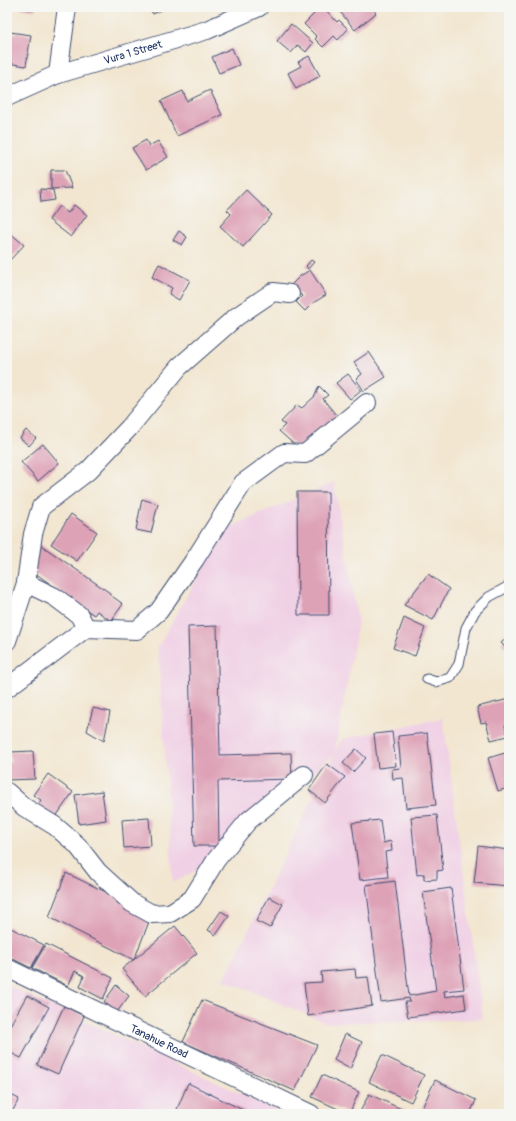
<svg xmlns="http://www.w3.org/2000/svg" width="516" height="1121" font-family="Pangolin,sans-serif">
<rect width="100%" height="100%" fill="#f6f6f2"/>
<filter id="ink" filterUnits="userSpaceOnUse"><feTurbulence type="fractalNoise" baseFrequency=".025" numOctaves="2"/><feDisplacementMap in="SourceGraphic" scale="8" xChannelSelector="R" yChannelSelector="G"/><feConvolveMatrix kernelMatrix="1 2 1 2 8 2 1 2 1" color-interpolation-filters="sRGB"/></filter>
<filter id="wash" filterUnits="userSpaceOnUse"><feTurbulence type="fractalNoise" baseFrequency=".012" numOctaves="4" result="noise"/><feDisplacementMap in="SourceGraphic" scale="16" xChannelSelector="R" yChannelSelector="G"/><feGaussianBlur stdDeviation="0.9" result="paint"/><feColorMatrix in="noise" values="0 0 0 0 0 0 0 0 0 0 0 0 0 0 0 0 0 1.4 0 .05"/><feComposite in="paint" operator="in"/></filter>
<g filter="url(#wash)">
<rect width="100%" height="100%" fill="#f2e6d0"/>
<g fill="#f0d0e5">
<path d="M334,482L358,622L335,751L342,739L443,718L483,1019L327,1023L224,980L334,754L216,860L173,883L158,647L224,530Z"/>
<path d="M7,985L284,1114H7Z"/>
</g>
<g id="blocks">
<g fill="#dea2b7">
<path d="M19,7H35V10L19,8Z"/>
<path d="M149,7H168L153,14Z"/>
<path d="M321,7H323L337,22L339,20L348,29L338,40L334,36L323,47L315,39L317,37L304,24Z"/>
<path d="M339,7H371L376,13L355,30L337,8Z"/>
<path d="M291,24L313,43L306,52L298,45L291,53L277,41Z"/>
<path d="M10,32L31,35L26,66L7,63V49Z"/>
<path d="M232,48L239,65L219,73L212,57Z"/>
<path d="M309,56L320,76L296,89L288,73L301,66L298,62Z"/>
<path d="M210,90L222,115L177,136L161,101L183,91L187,101Z"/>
<path d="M146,140L149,146L158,141L168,157L146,170L132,148Z"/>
<path d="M51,170H65L72,188L51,189Z"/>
<path d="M40,189L53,190L55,200L41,202Z"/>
<path d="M246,190L272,215L243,247L220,226L231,214L227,210Z"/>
<path d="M74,205L87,215L71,237L49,220L59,206L68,213Z"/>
<path d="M7,230L24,245L8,262L7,261Z"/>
<path d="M179,231L187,237L182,245L173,240Z"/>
<path d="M311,260L314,262L308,269L306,266Z"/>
<path d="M159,264L190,280L179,300L169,294L172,288L152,277Z"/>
<path d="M310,270L326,295L313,303L305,311L296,302L302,296L291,285L300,276Z"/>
<path d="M369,352L386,377L364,391L356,379L362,374L354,362Z"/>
<path d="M348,374L361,390L350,399L336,383Z"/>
<path d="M319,386L328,395L323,399L337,416L298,448L279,431L285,425L281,422L297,405L302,408L315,396Z"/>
<path d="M26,430L36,438L29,446L20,438Z"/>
<path d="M43,444L59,463L38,481L21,462Z"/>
<path d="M297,492H328L329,615H298Z"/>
<path d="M142,499L158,504L151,533L136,530Z"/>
<path d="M71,514L97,532L77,561L51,544Z"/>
<path d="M38,543L110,593L109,594L123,604L111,621L97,611L94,615L25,566Z"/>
<path d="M428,574L449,589L433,620L404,605Z"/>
<path d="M404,618L425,628L415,656L393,648Z"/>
<path d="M217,626L220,755L291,753L292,779L218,781L219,846H194L188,627Z"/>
<path d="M509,636V651L501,643Z"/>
<path d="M509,699V724L505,725L508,736L491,740L486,722L481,723L477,707Z"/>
<path d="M93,708L110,712L104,741L87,731Z"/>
<path d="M392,732L396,766L378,768L374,734Z"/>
<path d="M427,733L436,805L406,808L403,778L393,779L392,769L401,768L398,736Z"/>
<path d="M356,749L366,758L353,772L343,763Z"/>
<path d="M33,751L35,779L7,780V763H10V752Z"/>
<path d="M505,753L509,764V788L498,791L488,758Z"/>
<path d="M327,764L345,777L325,803L309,790Z"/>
<path d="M48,774L73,792L55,818L37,806L41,800L33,795Z"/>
<path d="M102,791L106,820L79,824L75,795Z"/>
<path d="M437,815L443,870L437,871V879L424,880V874L417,875L411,817Z"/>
<path d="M149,818L151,846L124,848L122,820Z"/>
<path d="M380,820L383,843L391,841L392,851L385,852L388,877L360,880L352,823Z"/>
<path d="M478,846L509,850V886L474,883Z"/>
<path d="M66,873L152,914L134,960L49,917Z"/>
<path d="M395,881L409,996L436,991L423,892L451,888L464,989L444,991L445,997L464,994L466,1009L408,1017L405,1002H410L409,998L381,1002L366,885Z"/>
<path d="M269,897L283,904L270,928L256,921Z"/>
<path d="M221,911L229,916L216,935L208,930Z"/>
<path d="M7,926L44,945L31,968L7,956Z"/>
<path d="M175,926L197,953L145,996L122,969Z"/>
<path d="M46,944L113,978L103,999L80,987L84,976L75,971L68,986L32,968Z"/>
<path d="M355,969L356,978L368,977L372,1006L308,1016L304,983L322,982L321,972Z"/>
<path d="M116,985L129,996L117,1012L104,1002Z"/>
<path d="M27,995L49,1007L21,1058L7,1051V1031Z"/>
<path d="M202,1000L317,1045L295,1091L183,1042Z"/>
<path d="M64,1006L84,1016L58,1074L37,1065Z"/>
<path d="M345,1034L362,1042L350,1069L334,1060Z"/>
<path d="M382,1055L424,1075L411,1102L369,1082Z"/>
<path d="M322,1075L359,1092L349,1114L312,1097Z"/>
<path d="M435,1080L476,1100L470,1114H435L422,1108Z"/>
<path d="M188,1083L251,1114H175Z"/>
<path d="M7,1093L19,1099L11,1114H7Z"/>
<path d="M369,1094L412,1114H359Z"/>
</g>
</g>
</g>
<g filter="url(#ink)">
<use href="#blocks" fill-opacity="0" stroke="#3b4a6f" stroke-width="1"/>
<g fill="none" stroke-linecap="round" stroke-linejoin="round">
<g stroke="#3b4a6f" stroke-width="11">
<path id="lane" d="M427,679L436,682L450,678L459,664L466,628L475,611L489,597L509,586"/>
</g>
<g stroke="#3b4a6f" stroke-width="20">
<g id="street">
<path d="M58,74L67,7"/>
<path id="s1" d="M7,97L58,74L207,30L259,7"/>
<path d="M26,583L55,597L79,615L86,628"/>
<path d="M7,641L26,583L33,534L41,507L88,471L129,428L179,367L236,317L273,292L290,294"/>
<path d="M7,688L86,628L137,630L159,611L195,559L243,483L284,453L305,454L367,403"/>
<path d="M7,792L24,807L55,826L77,845L98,872L132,903L152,914L170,913L192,899L216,860L248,821L304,775"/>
<path id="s2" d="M7,968L311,1114"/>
</g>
</g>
<use href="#lane" stroke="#fff" stroke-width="9"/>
<use href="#street" stroke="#fff" stroke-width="18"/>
</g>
</g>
<g text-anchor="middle" stroke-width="4" stroke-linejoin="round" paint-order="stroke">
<g font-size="11" fill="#1b2f5e" stroke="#f6f6f2">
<text dy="4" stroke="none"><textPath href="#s1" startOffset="134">Vura 1 Street</textPath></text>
<text dy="4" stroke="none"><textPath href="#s2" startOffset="169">Tanahue Road</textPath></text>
</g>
</g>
<rect width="516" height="1121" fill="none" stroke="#f6f6f2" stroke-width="24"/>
</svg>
